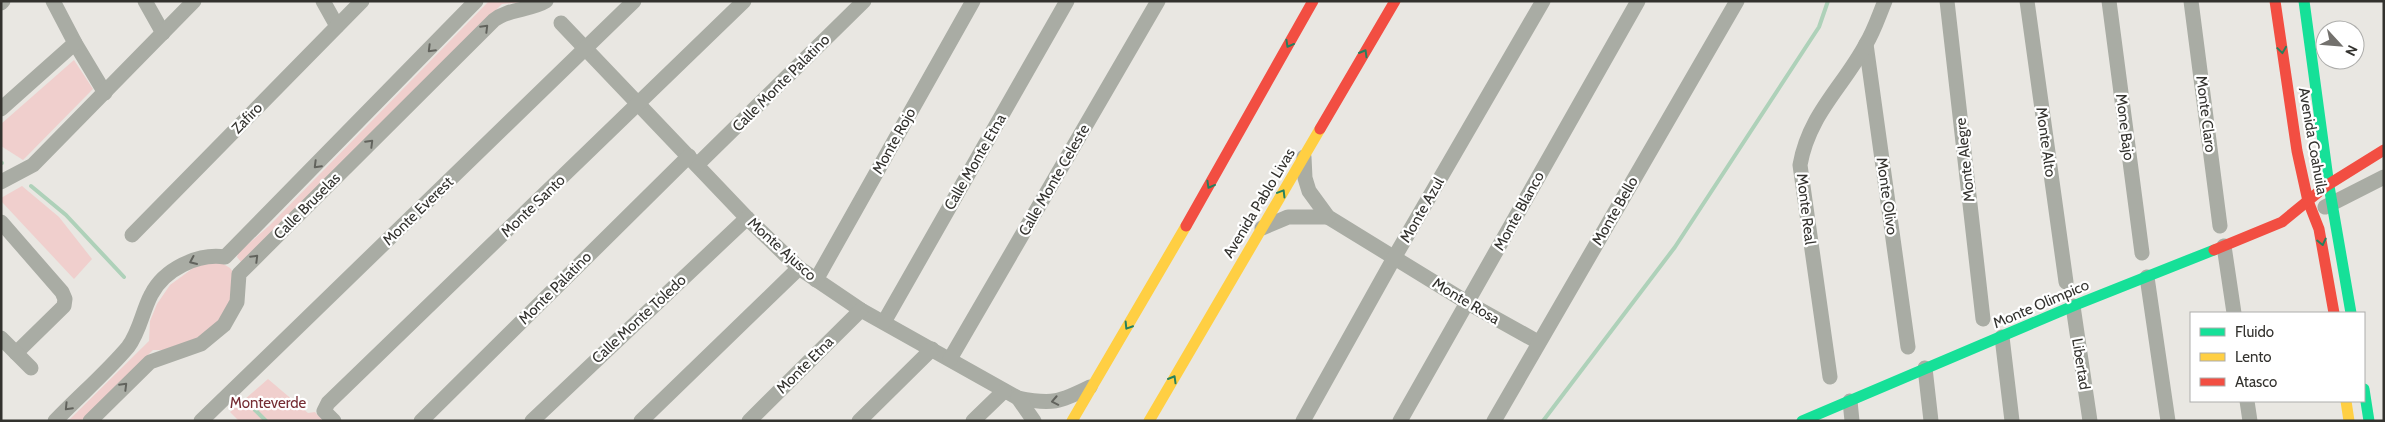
<svg xmlns="http://www.w3.org/2000/svg" width="2385" height="422" font-family="Cabin,sans-serif">
<rect width="100%" height="100%" fill="#e9e7e2"/>
<g fill="#f0cfcd">
<path d="M489,1H539L502,4L246,260L241,262L237,257L239,252L270,225Z"/>
<path d="M74,60L93,89L23,160L1,146V124Z"/>
<path d="M22,186L59,217L92,259L74,279L1,201V198Z"/>
<path d="M220,262L230,268L235,275V292L223,316L205,336L163,350H153L81,421H68L149,341L150,321L157,304L170,285L196,266Z"/>
<path d="M268,379L308,413L315,412L323,421H239L230,412Z"/>
</g>
<g fill="none" stroke-linecap="round" stroke-linejoin="round">
<g stroke="#aed1b9" stroke-width="4">
<path d="M1,163H2"/>
<path d="M31,186L66,215L124,277"/>
<path d="M255,410L266,421"/>
<path d="M1543,421L1675,247L1819,27L1828,1"/>
</g>
<g stroke="#a9aca4" stroke-width="15">
<path d="M53,1L75,43L105,93"/>
<path d="M145,1L163,33"/>
<path d="M323,1L337,26"/>
<path d="M1947,1L1983,319"/>
<path d="M2027,1L2066,282"/>
<path d="M2109,1L2142,253"/>
<path d="M2191,1L2220,226"/>
<path d="M1,3L3,1"/>
<path d="M561,23L747,218L799,268L861,310L1018,398C1052,405 1060,402 1090,387"/>
<path d="M1866,44L1908,347"/>
<path d="M1,109L75,43"/>
<path d="M1304,157L1305,178L1309,191L1328,217L1468,303L1538,342"/>
<path d="M697,165L864,1"/>
<path d="M1,182L33,165L194,1"/>
<path d="M2325,207L2384,177"/>
<path d="M1,222L62,292L65,299L64,306L16,353"/>
<path d="M1262,228L1288,217H1328"/>
<path d="M132,235L362,1"/>
<path d="M2224,246L2234,313"/>
<path d="M2147,277L2168,421"/>
<path d="M816,280L973,1"/>
<path d="M2073,306L2090,421"/>
<path d="M884,322L1067,1"/>
<path d="M2002,337L2012,421"/>
<path d="M1,338L31,368"/>
<path d="M950,359L1158,1"/>
<path d="M1925,368L1931,421"/>
<path d="M1830,377L1800,165C1809,114 1843,87 1866,44C1874,31 1879,15 1885,1"/>
<path d="M1018,398L1034,421"/>
<path d="M1850,401L1852,421"/>
<path d="M2247,401L2250,421"/>
<path d="M55,421C79,396 106,373 128,347C140,331 142,312 151,295C164,269 198,253 225,257L476,1"/>
<path d="M90,421L150,362L201,344L224,325L237,302L239,274L494,20C509,8 530,11 546,1"/>
<path d="M201,421L634,1"/>
<path d="M334,421L324,411L328,403L744,1"/>
<path d="M421,421L689,156"/>
<path d="M532,421L747,218"/>
<path d="M641,421L799,268"/>
<path d="M749,421L861,310"/>
<path d="M859,421L932,349"/>
<path d="M973,421L1004,391"/>
<path d="M1303,421L1394,258L1543,1"/>
<path d="M1400,421L1638,1"/>
<path d="M1494,421L1737,1"/>
</g>
<g stroke="#16e098" stroke-width="11">
<path d="M2304,1L2329,186L2351,313"/>
<path d="M2364,389L2369,421"/>
<path d="M1802,421L2073,306L2214,250"/>
</g>
<g stroke="#ffcf43" stroke-width="11">
<path d="M2346,401L2349,421"/>
<path d="M1072,421L1186,226"/>
<path d="M1149,421L1320,129"/>
</g>
<g stroke="#f24e42" stroke-width="11">
<path d="M2275,1L2297,151L2308,201L2319,229L2334,313"/>
<path d="M1320,129L1395,1"/>
<path d="M1186,226L1313,1"/>
<path d="M2214,250L2282,222L2326,186L2384,150"/>
</g>
</g>
<defs><path id="oneway-chevron" d="M-2-3.5L2.5 0L-2 3.5" fill="none" stroke-width="1.6" stroke-linecap="round" stroke-linejoin="round" transform="scale(1.25)"/></defs>
<g stroke="#62635d">
<use href="#oneway-chevron" transform="translate(485 28) rotate(-45)"/>
<use href="#oneway-chevron" transform="translate(431 49) rotate(135)"/>
<use href="#oneway-chevron" transform="translate(370 143) rotate(-45)"/>
<use href="#oneway-chevron" transform="translate(317 165) rotate(135)"/>
<use href="#oneway-chevron" transform="translate(255 258) rotate(-45)"/>
<use href="#oneway-chevron" transform="translate(193 261) rotate(156)"/>
<use href="#oneway-chevron" transform="translate(124 386) rotate(-45)"/>
<use href="#oneway-chevron" transform="translate(1055 401) rotate(169)"/>
<use href="#oneway-chevron" transform="translate(68 407) rotate(134)"/>
</g>
<g stroke="#26805e">
<use href="#oneway-chevron" transform="translate(1289 44) rotate(119)"/>
<use href="#oneway-chevron" transform="translate(2282 50) rotate(82)"/>
<use href="#oneway-chevron" transform="translate(1364 53) rotate(-60)"/>
<use href="#oneway-chevron" transform="translate(1210 185) rotate(119)"/>
<use href="#oneway-chevron" transform="translate(1282 193) rotate(-59)"/>
<use href="#oneway-chevron" transform="translate(2322 242) rotate(77)"/>
<use href="#oneway-chevron" transform="translate(1128 326) rotate(122)"/>
<use href="#oneway-chevron" transform="translate(1173 379) rotate(-60)"/>
</g>
<g text-anchor="middle" stroke-width="4.5" stroke-linejoin="round" paint-order="stroke">
<g font-size="15" fill="#33322e" stroke="#fff">
<text transform="translate(781 83) rotate(-45)" y="5">Calle Monte Palatino</text>
<text transform="translate(2206 114) rotate(83)" y="5">Monte Claro</text>
<text transform="translate(247 118) rotate(-46)" y="5">Zafiro</text>
<text transform="translate(2125 127) rotate(83)" y="5">Mone Bajo</text>
<text transform="translate(894 141) rotate(-61)" y="5">Monte Rojo</text>
<text transform="translate(2313 141) rotate(80)" y="5">Avenida Coahuila</text>
<text transform="translate(2046 142) rotate(82)" y="5">Monte Alto</text>
<text transform="translate(1965 160) rotate(-96)" y="5">Monte Alegre</text>
<text transform="translate(975 162) rotate(-60)" y="5">Calle Monte Etna</text>
<text transform="translate(1054 180) rotate(-60)" y="5">Calle Monte Celeste</text>
<text transform="translate(1887 196) rotate(82)" y="5">Monte Olivo</text>
<text transform="translate(1259 203) rotate(-59)" y="5">Avenida Pablo Livas</text>
<text transform="translate(307 206) rotate(-45)" y="5">Calle Bruselas</text>
<text transform="translate(533 206) rotate(-44)" y="5">Monte Santo</text>
<text transform="translate(1806 209) rotate(83)" y="5">Monte Real</text>
<text transform="translate(1422 210) rotate(-60)" y="5">Monte Azul</text>
<text transform="translate(418 211) rotate(-44)" y="5">Monte Everest</text>
<text transform="translate(1519 211) rotate(-61)" y="5">Monte Blanco</text>
<text transform="translate(1615 211) rotate(-60)" y="5">Monte Bello</text>
<text transform="translate(782 249) rotate(42)" y="5">Monte Ajusco</text>
<text transform="translate(555 288) rotate(-45)" y="5">Monte Palatino</text>
<text transform="translate(1466 301) rotate(31)" y="5">Monte Rosa</text>
<text transform="translate(2041 304) rotate(-23)" y="5">Monte Olimpico</text>
<text transform="translate(639 319) rotate(-43)" y="5">Calle Monte Toledo</text>
<text transform="translate(2081 364) rotate(81)" y="5">Libertad</text>
<text transform="translate(805 365) rotate(-45)" y="5">Monte Etna</text>
</g>
<g font-size="15" fill="#752d33" stroke="#fff">
<text x="268" y="408">Monteverde</text>
</g>
</g>
<rect width="2385" height="422" fill="none" stroke="#33322e" stroke-width="5"/>
<rect x="2190" y="312" width="175" height="90" fill="#ffffff" stroke="#adadab"/>
<rect x="2200" y="328" width="25" height="8" fill="#16e098" stroke="#adadab"/>
<text x="2235" y="337" font-size="15" fill="#33322e">Fluido</text>
<rect x="2200" y="353" width="25" height="8" fill="#ffcf43" stroke="#adadab"/>
<text x="2235" y="362" font-size="15" fill="#33322e">Lento</text>
<rect x="2200" y="378" width="25" height="8" fill="#f24e42" stroke="#adadab"/>
<text x="2235" y="387" font-size="15" fill="#33322e">Atasco</text>
<g transform="translate(2340 45) rotate(116)"><circle r="24" fill="#ffffff" stroke="#adadab"/>
<path d="M0-4L9 19L0 12L-9 19Z" fill="#73716d"/>
<text y="-8" font-size="14" font-weight="bold" text-anchor="middle" fill="#33322e">N</text>
</g>
</svg>
